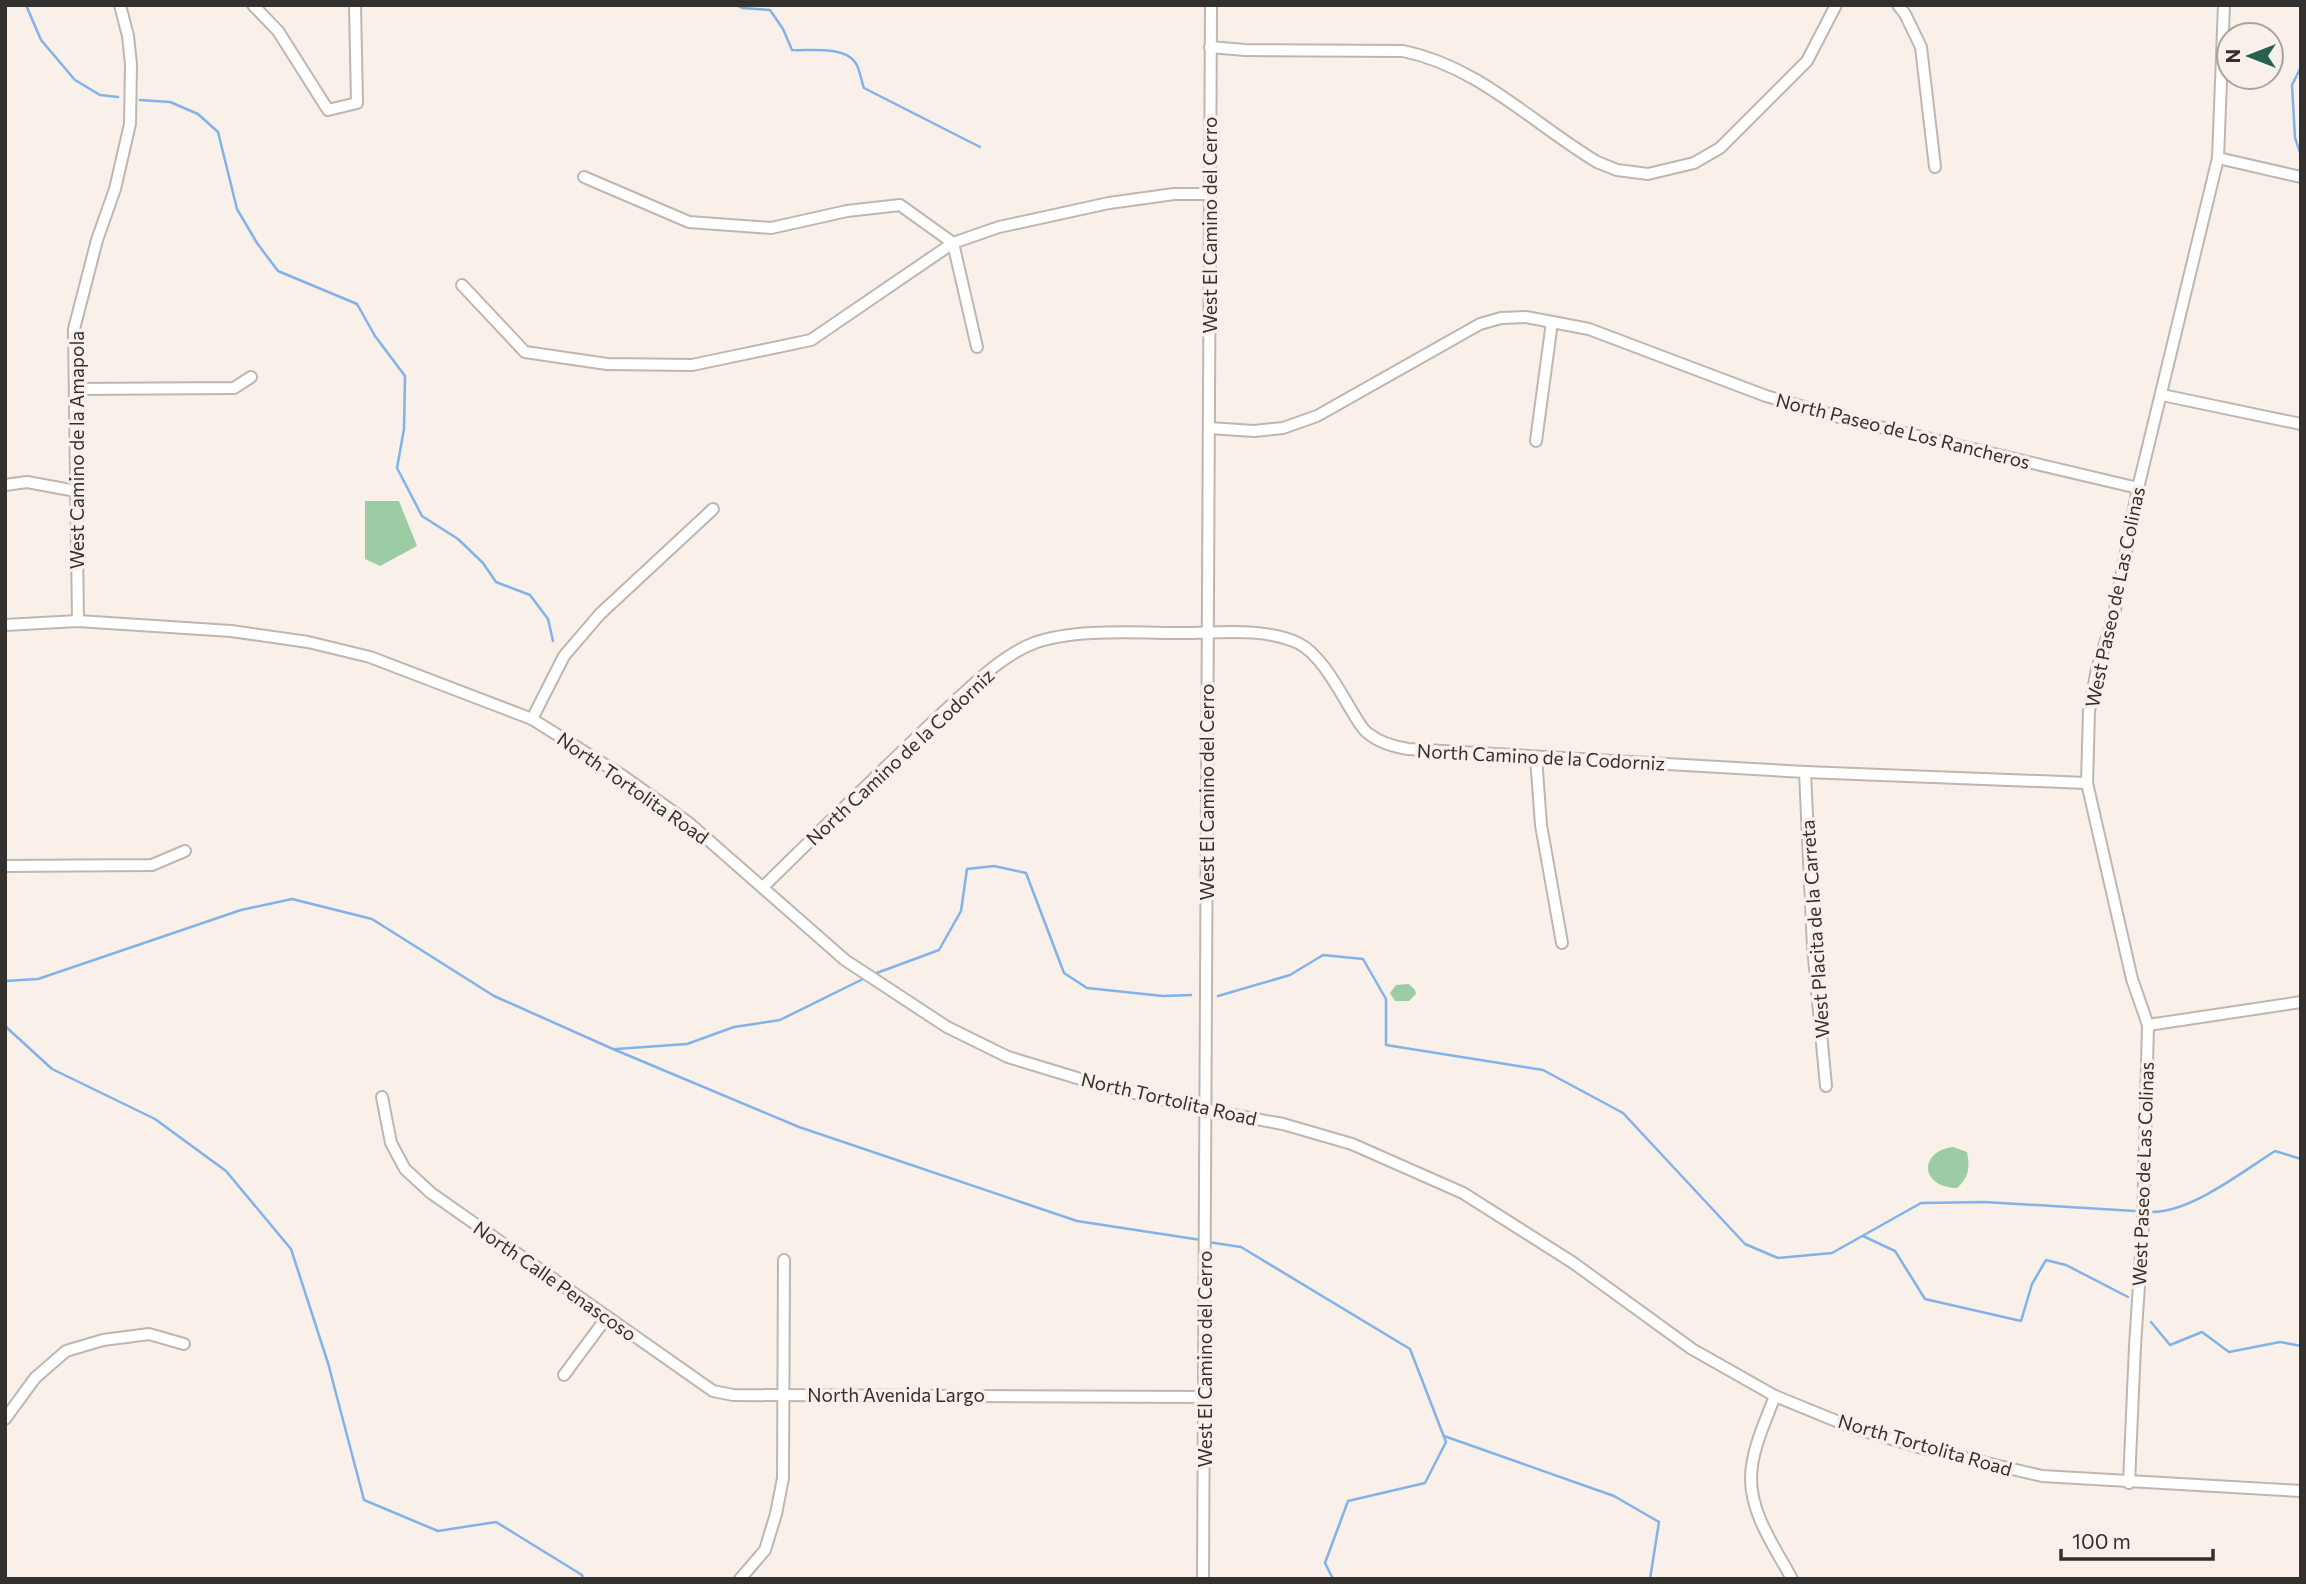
<svg xmlns="http://www.w3.org/2000/svg" width="2306" height="1584" font-family="Commissioner,sans-serif">
<rect width="100%" height="100%" fill="#f8f0e9"/>
<g fill="#9ccca3">
<path d="M365,501H399L417,546L380,566L365,559Z"/>
<path d="M1409,984L1415,990L1416,994L1409,1001H1395L1390,993L1396,985Z"/>
<path d="M1953,1147L1967,1152C1970,1168 1969,1177 1957,1188C1919,1187 1919,1151 1953,1147Z"/>
</g>
<g fill="none" stroke-linecap="round" stroke-linejoin="round">
<g stroke="#81b3ea" stroke-width="2.5">
<path d="M26,5L41,40L75,80L100,95L118,97"/>
<path d="M736,5L742,8L770,10L783,29L792,50C810,51 844,46 855,62C860,68 861,81 864,88L980,147"/>
<path d="M2301,67L2292,85L2295,138L2301,155"/>
<path d="M140,100L170,102L198,114L218,132L237,209L257,243L278,271L357,304L375,336L405,376L404,429L397,468L422,516L458,539L483,563L496,582L530,595L548,619L553,641"/>
<path d="M874,974L939,950L961,911L967,869L994,866L1026,873L1064,973L1087,988L1163,996L1191,995"/>
<path d="M5,981L38,979L241,910L292,899L372,919L494,996L613,1049L799,1127L1077,1221L1201,1240"/>
<path d="M1218,996L1290,975L1323,955L1363,959L1386,999V1045L1543,1070L1623,1113L1745,1244L1778,1258L1832,1253L1921,1203L1984,1202L2135,1211"/>
<path d="M5,1026L52,1069L155,1119L226,1171L291,1249L328,1363L364,1500L438,1531L496,1522L582,1575L583,1579"/>
<path d="M616,1049L687,1044L734,1027L780,1020L865,978"/>
<path d="M2152,1212C2191,1212 2242,1172 2275,1151L2301,1159"/>
<path d="M1863,1236L1895,1251L1925,1299L2021,1321L2032,1284L2046,1260L2066,1265L2128,1297"/>
<path d="M1208,1242L1241,1247L1410,1349L1446,1442L1425,1483L1348,1501L1325,1563L1333,1579"/>
<path d="M2151,1322L2170,1345L2202,1332L2229,1352L2280,1342L2301,1346"/>
<path d="M1444,1436L1614,1496L1659,1522L1650,1579"/>
</g>
<g stroke="#beb7b0" stroke-width="14">
<g id="minor">
<path d="M253,5L278,31L328,110L357,103L355,5"/>
<path d="M1898,5L1905,14L1921,47L1935,167"/>
<path d="M1210,47L1245,50L1403,51C1478,66 1532,123 1597,162L1617,170L1648,174L1694,163L1720,148L1807,61L1836,5"/>
<path d="M2218,158L2301,177"/>
<path d="M584,177L689,222L771,228L847,211L900,205L953,243L977,347"/>
<path d="M462,285L525,352L607,364L692,365L811,340L953,243L999,227L1109,203L1174,194H1210"/>
<path d="M75,389L234,388L251,377"/>
<path d="M2162,395L2301,424"/>
<path d="M1209,428L1254,431L1283,428L1317,416L1480,324L1501,318L1526,317L1589,329L1766,396L1846,419L2138,488"/>
<path d="M1536,441L1552,322"/>
<path d="M5,485L27,482L76,491"/>
<path d="M78,621L74,329L97,240L115,189L130,124L131,64L128,36L120,5"/>
<path d="M5,625L78,621L231,631L308,642L370,657L532,719L623,776L689,823L845,960L947,1027L1008,1057L1100,1085L1206,1110L1283,1124L1352,1144L1463,1193L1572,1262L1692,1349L1775,1396L1851,1427L1922,1448L2042,1476L2301,1491"/>
<path d="M532,719L564,656L600,614L713,509"/>
<path d="M1536,757L1541,825L1562,943"/>
<path d="M1805,772L1813,947L1826,1086"/>
<path d="M5,866L152,865L185,851"/>
<path d="M763,887C821,830 879,773 938,717C967,691 998,657 1034,643C1075,628 1139,633 1182,633C1219,633 1263,627 1298,643C1321,654 1340,692 1353,713C1357,719 1362,730 1369,734C1379,742 1396,747 1408,749L1805,772L2087,783"/>
<path d="M2148,1025L2301,1002"/>
<path d="M382,1097L391,1143L405,1169L431,1193L713,1391L733,1395L1204,1397"/>
<path d="M564,1375L607,1317"/>
<path d="M1775,1396C1765,1422 1751,1451 1751,1479C1751,1515 1776,1549 1792,1579"/>
<path d="M5,1419L35,1378L66,1351L103,1340L149,1334L184,1344"/>
<path d="M2129,1483L2135,1346L2143,1224L2148,1025L2132,979L2087,783L2089,711L2097,669L2114,615L2138,488L2218,158L2224,5"/>
<path d="M740,1579L765,1550L776,1514L783,1478L784,1260"/>
<path d="M1203,1579L1211,5"/>
</g>
</g>
<use href="#minor" stroke="#fff" stroke-width="10"/>
</g>
<g text-anchor="middle" stroke-width="7" stroke-linejoin="round" paint-order="stroke">
<g font-size="19" fill="#33302e" stroke="#f8f0e9">
<text transform="translate(1210 225) rotate(-90)" y="7">West El Camino del Cerro</text>
<text transform="translate(1903 431) rotate(14)" y="7">North Paseo de Los Rancheros</text>
<text transform="translate(77 450) rotate(-90)" y="7">West Camino de la Amapola</text>
<text transform="translate(2115 597) rotate(-78)" y="7">West Paseo de Las Colinas</text>
<text transform="translate(900 757) rotate(-43)" y="7">North Camino de la Codorniz</text>
<text transform="translate(1541 757) rotate(3)" y="7">North Camino de la Codorniz</text>
<text transform="translate(633 788) rotate(35)" y="7">North Tortolita Road</text>
<text transform="translate(1207 792) rotate(-90)" y="7">West El Camino del Cerro</text>
<text transform="translate(1815 929) rotate(-94)" y="7">West Placita de la Carreta</text>
<text transform="translate(1169 1099) rotate(13)" y="7">North Tortolita Road</text>
<text transform="translate(2143 1174) rotate(-88)" y="7">West Paseo de Las Colinas</text>
<text transform="translate(555 1281) rotate(35)" y="7">North Calle Penascoso</text>
<text transform="translate(1205 1359) rotate(-90)" y="7">West El Camino del Cerro</text>
<text x="896" y="1402">North Avenida Largo</text>
<text transform="translate(1925 1445) rotate(16)" y="7">North Tortolita Road</text>
</g>
</g>
<rect width="2306" height="1584" fill="none" stroke="#33302e" stroke-width="14"/>
<g transform="translate(2250 56) rotate(270)"><circle r="33" fill="#f8f0e9" stroke="#a9a39e" stroke-width="2"/>
<path d="M0-5L12 26L0 18L-12 26Z" fill="#26634f"/>
<text y="-10" font-size="19" font-weight="bold" text-anchor="middle" fill="#33302e">N</text>
</g>
<path d="M2061 1549v10h152v-10" fill="none" stroke="#33302e" stroke-width="3.5"/>
<text x="2072" y="1549" font-size="21" fill="#33302e" stroke="#f8f0e9" stroke-width="5" paint-order="stroke">100 m</text>
</svg>
